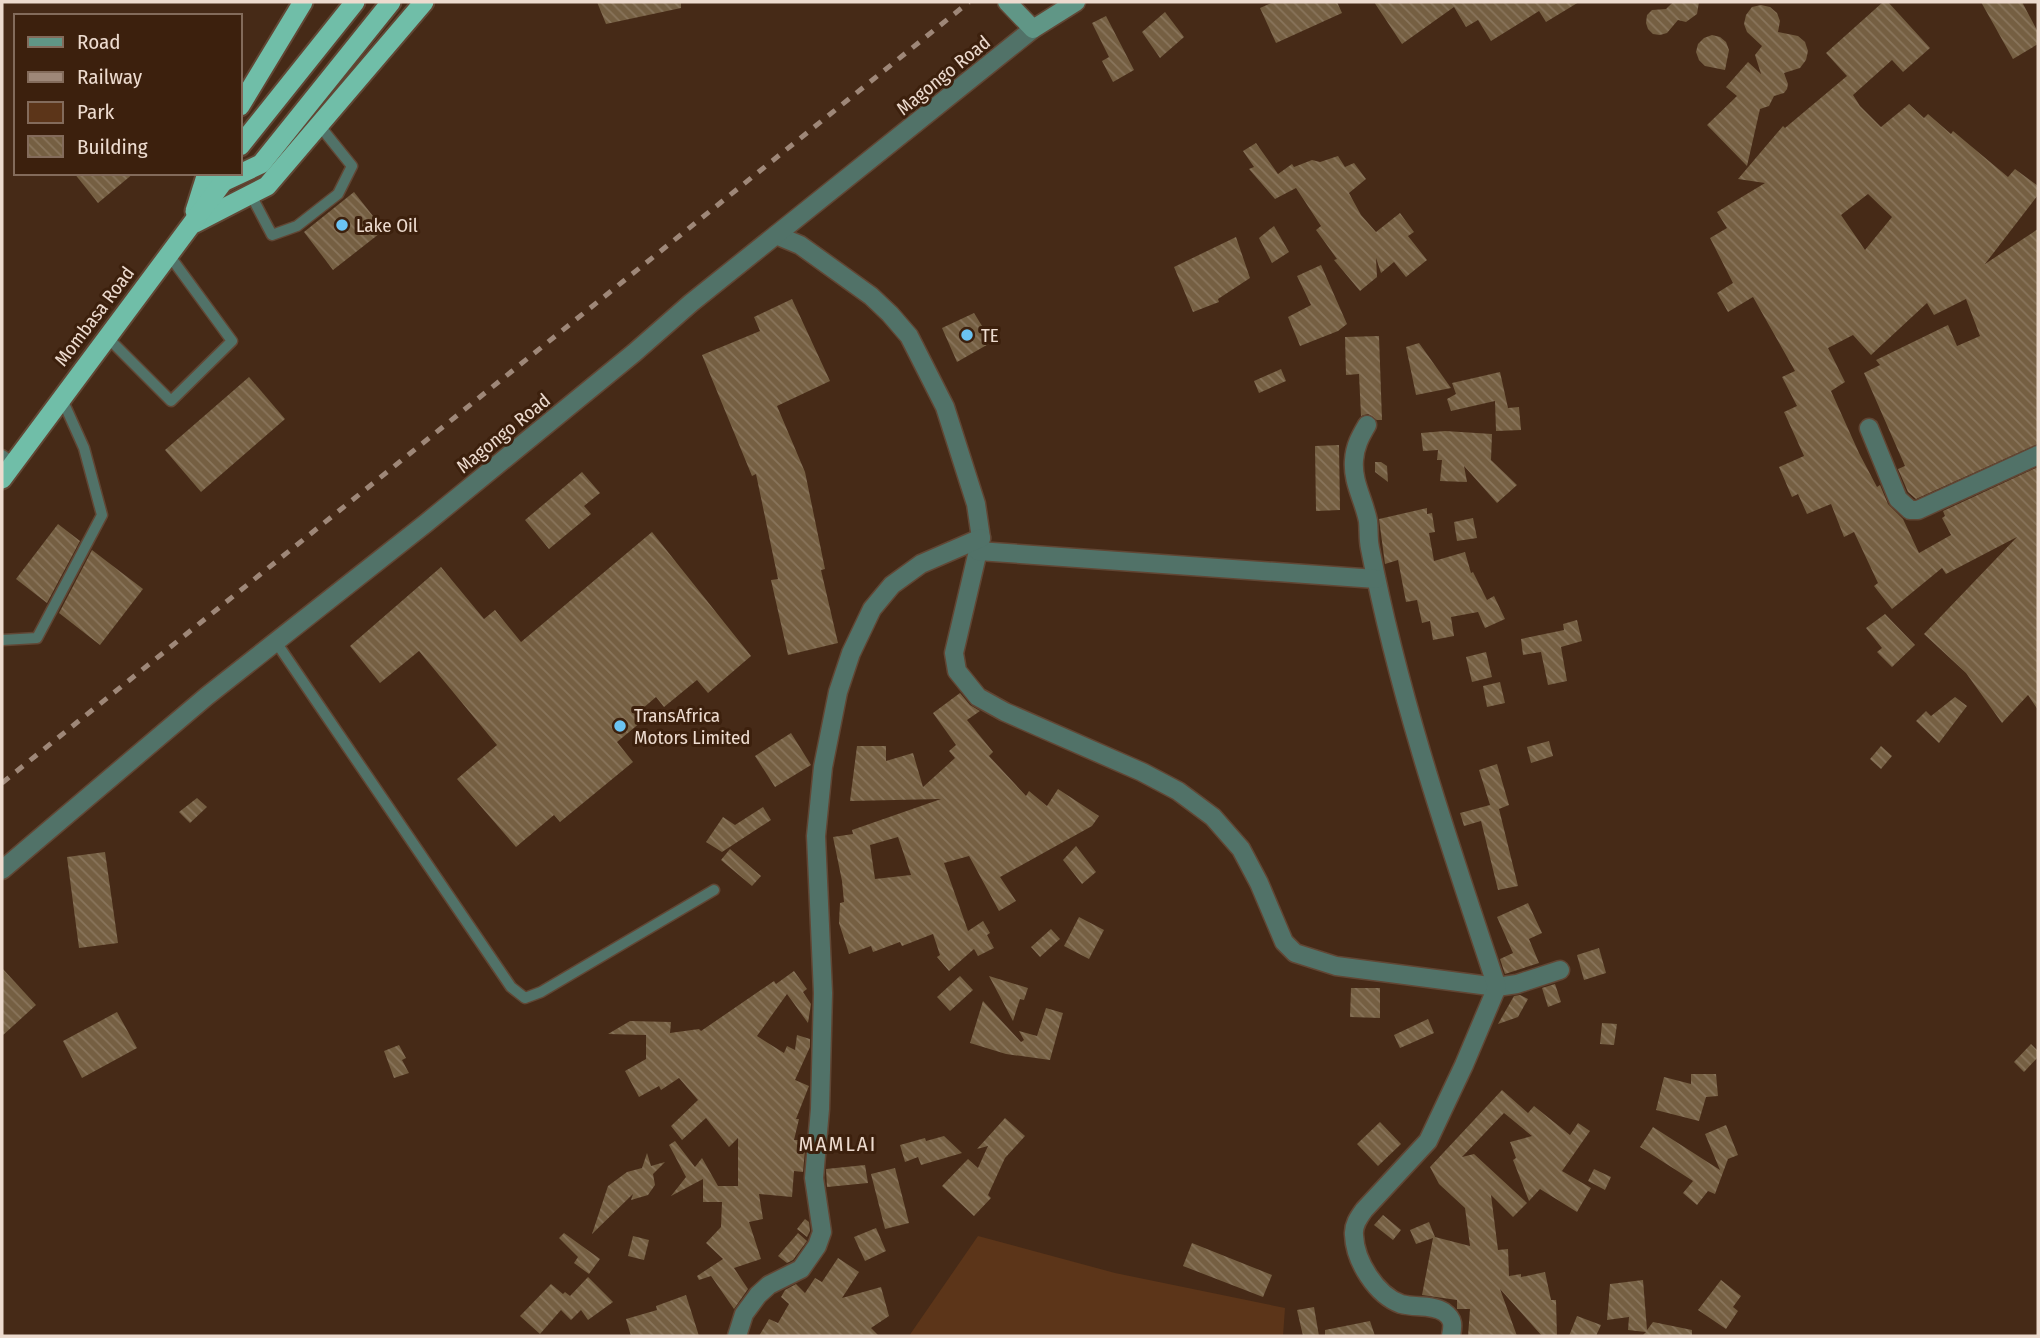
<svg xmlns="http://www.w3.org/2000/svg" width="2040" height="1338" font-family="'Fira Sans Condensed',sans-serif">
<defs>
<pattern id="building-back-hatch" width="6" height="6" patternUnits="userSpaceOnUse" patternTransform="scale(1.75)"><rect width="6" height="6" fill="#755f42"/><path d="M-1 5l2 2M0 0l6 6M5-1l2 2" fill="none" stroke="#89755c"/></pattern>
</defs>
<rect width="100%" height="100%" fill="#462a17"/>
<path fill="#5c3519" d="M978,1236L1115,1273L1285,1308L1283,1336H909Z"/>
<g fill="url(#building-back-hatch)" fill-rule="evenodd">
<path d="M597,2H681V8L606,24Z"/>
<path d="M1274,2H1337L1342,13L1276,43L1260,8Z"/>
<path d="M1374,2H1579L1546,22L1539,11L1491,41L1478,20L1466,27L1454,7L1402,44Z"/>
<path d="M1673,2H1699L1697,14L1686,22L1678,20L1667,33L1660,35L1653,34L1648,29L1646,23L1647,15L1652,10L1666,9Z"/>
<path d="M1883,2H1888L1930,48L1903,72L1892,60L1853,95L1860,106L1881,127L1909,104L1924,118L1928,114L1951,134L1953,131L2008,177L2015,169L2038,186V195L1985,264L2038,229V444L1916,499L1908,492L1898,469L1905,466L1864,373L1880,365L1876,360L1948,325L1957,346L1980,336L1966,299L1934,315L1927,303L1871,355L1853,335L1828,348L1845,382L1831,391L1859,453L1877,487L1880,485L1888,504L1903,519L1919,553L1951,535L1942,518L1945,516L1943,511L2038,467V710L2028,695L2002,723L1966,673L1924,634L2017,537L1946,574L1942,568L1892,609L1874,586L1878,583L1854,532L1844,537L1831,504L1807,514L1798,494L1792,497L1779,467L1804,456L1784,412L1797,406L1782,377L1795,371L1753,297L1728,312L1717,293L1733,283L1710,238L1727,228L1717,212L1765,183L1738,179L1783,126L1785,128L1847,76L1826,53ZM1868,194L1892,217L1865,250L1841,215Z"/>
<path d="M1981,2H2022L2038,32V44L2013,59Z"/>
<path d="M1761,5L1770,7L1777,13L1780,21L1778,32L1798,36L1805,42L1808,51L1806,60L1800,68L1784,73L1788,84L1787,89L1784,93L1774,96L1769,106L1760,109L1747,166L1707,125L1737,96L1726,87L1748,62L1761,74L1755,55L1762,46L1747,32L1744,24L1746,15L1752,7Z"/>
<path d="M1165,12L1184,37L1160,58L1142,32Z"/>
<path d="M1106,16L1134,70L1113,82L1102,61L1109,57L1092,23Z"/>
<path d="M1712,35L1720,37L1726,42L1729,50L1725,70L1705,66L1699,60L1696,52L1698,44L1704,38Z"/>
<path d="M1256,143L1278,174L1292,164L1294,167L1312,160L1320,162L1338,156L1345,167L1354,163L1366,179L1349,193L1361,215L1376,232L1400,213L1414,232L1408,236L1427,260L1406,277L1394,262L1381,273L1376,258L1377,277L1360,291L1334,260L1337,259L1316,230L1321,226L1296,188L1275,199L1249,169L1254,167L1243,151Z"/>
<path d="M74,173H134L98,203Z"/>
<path d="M354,192L384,230L333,270L304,232Z"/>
<path d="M1274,226L1289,252L1272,263L1259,238Z"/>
<path d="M1236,237L1250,278L1218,299L1219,302L1193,312L1174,267Z"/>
<path d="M1321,265L1347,324L1338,331L1300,346L1288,317L1311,305L1297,276Z"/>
<path d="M792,299L830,381L777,406L805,472L825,569L821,570L838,643L788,655L771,580L778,579L756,474L752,476L702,355L760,331L754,317Z"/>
<path d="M974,313L992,342L957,362L942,328Z"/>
<path d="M1379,336L1382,420H1377L1368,414L1361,416L1359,374L1346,375L1345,337Z"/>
<path d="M1419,343L1434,364L1451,388L1416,395L1406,347Z"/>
<path d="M1281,369L1286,381L1259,393L1254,381Z"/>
<path d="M1500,372L1508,408L1519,407L1521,430L1496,431L1495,401L1451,411L1447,399L1456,394L1452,383Z"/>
<path d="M249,377L285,419L201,492L165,450Z"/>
<path d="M1445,431L1492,434L1491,460L1517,485L1497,503L1464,466L1467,482L1440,481L1442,460H1437L1438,450L1423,451L1421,433Z"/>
<path d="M1339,445L1340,510L1316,511L1315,446Z"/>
<path d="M1375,462H1381L1387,466L1388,482L1375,472Z"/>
<path d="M582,472L600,493L584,506L591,514L549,549L525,520Z"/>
<path d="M1427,508V514L1432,513L1435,532L1429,533L1434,561L1465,552L1471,573L1473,572L1487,600L1494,596L1505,619L1485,628L1478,612L1451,617L1454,636L1433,640L1430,621L1422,623L1417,600L1406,602L1398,560L1385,564L1379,519Z"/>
<path d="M1473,518L1477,538L1457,541L1454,522Z"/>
<path d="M58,524L80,541L47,603L16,579Z"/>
<path d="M652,532L751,656L708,693L697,680L664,707L656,697L635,715L641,722L617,742L633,762L560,822L554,815L516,847L457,779L497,745L419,651L380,683L350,646L441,567L484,619L495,610L521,642Z"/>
<path d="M92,550L143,589L100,645L59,613Z"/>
<path d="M1885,614L1915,645L1892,667L1877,652L1882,648L1866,628Z"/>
<path d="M1577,620L1582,641L1561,647L1567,681L1548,685L1541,652L1523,655L1521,639L1564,630L1563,624Z"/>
<path d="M1486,652L1492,677L1472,682L1466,657Z"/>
<path d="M1500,682L1505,703L1487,707L1483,686Z"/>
<path d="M960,693L970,705L980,711L967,720L993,752L989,756L1026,796L1029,791L1047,806L1058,789L1099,816L1092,826L1000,877L1016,901L999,911L969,856L944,863L968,931L983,921L990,933L987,935L994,948L978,956L974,949L949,971L937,957L940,955L933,934L902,946L900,942L873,952L871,946L849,954L839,923L840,903L844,902L842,881L833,837L853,834L852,830L941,799L850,801L857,746H886V761L913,753L923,787L955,758L949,751L956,745L933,713ZM898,837L911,875L875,879L870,845Z"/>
<path d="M1955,697L1967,706L1939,743L1916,721L1926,711L1931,716Z"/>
<path d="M791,733L811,765L775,787L755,756Z"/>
<path d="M1549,741L1553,756L1531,763L1527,747Z"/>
<path d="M1881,746L1892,756L1881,769L1870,759Z"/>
<path d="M1497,764L1509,805L1499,809L1518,886L1498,890L1481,821L1464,826L1460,813L1490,805L1479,770Z"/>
<path d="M197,798L207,807L190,823L179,812Z"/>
<path d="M763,807L771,820L722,852L706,842L723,817L735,825Z"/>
<path d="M1076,846L1096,872L1082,884L1063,860Z"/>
<path d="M730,849L761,876L752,886L721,860Z"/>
<path d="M105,852L118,943L79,948L67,857Z"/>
<path d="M1528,903L1542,933L1529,939L1539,963L1505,974L1500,959L1513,953L1497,917Z"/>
<path d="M1079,917L1104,930L1089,959L1064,946Z"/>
<path d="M1051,929L1060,939L1040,957L1031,947Z"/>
<path d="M1599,948L1606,973L1584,980L1577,955Z"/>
<path d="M2,968L36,1005L2,1036Z"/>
<path d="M794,971L807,989L803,992L811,1004L808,1023L787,994L757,1036L784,1053L787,1046L795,1050L797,1035L810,1039V1047L795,1080L809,1086L796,1119H799L794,1140H806L803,1172L794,1171L792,1197L759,1194L763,1219L749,1222L761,1259L734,1268L748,1289L734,1309L711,1276L699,1280L697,1276L723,1259L706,1243L721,1227L722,1202H703V1179L671,1196L686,1177L669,1145L675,1141L695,1167L702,1158L718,1186H738V1138L729,1147L706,1118L682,1140L671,1126L698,1100L679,1078L661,1090L659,1086L639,1097L625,1071L646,1059V1035L608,1034L630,1021L671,1022L670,1033L699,1029L701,1031L774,981L776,984Z"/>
<path d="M960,976L973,990L950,1011L937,997Z"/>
<path d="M989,976L1028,988L1024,1000L1020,999L1013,1021Z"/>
<path d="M1555,984L1561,1002L1548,1007L1542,988Z"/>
<path d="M1351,988H1380V1018L1350,1017Z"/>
<path d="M1520,995L1528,999L1518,1017L1498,1024L1514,996Z"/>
<path d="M983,1001L1021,1042L1024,1040L1019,1031L1037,1036L1046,1008L1063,1013L1050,1060L1006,1054L970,1043Z"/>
<path d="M117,1012L137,1048L82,1078L63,1041Z"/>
<path d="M1428,1019L1434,1033L1400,1048L1394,1035Z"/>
<path d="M1602,1023L1617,1024L1614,1045L1600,1044Z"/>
<path d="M2031,1044L2038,1051V1057L2024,1072L2014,1062Z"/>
<path d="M399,1045L406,1058L402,1060L409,1073L394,1078L384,1051Z"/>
<path d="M1691,1074H1716L1718,1096L1706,1097L1699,1121L1656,1110L1664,1077L1691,1084Z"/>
<path d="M1502,1090L1528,1113L1534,1106L1570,1135L1578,1123L1590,1131L1562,1171L1591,1188L1577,1212L1540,1189L1529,1201L1513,1160L1516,1158L1510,1142L1532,1136L1504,1113L1462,1157L1474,1154L1527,1203L1513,1217L1491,1195L1498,1250L1508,1249L1509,1276L1521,1274V1277L1545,1272L1551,1300H1556L1557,1336H1542L1500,1289L1517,1336H1468L1470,1309H1457V1300L1422,1295L1433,1238L1416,1244L1410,1230L1429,1222L1435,1237L1470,1246L1465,1208L1439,1184L1430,1167Z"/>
<path d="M1005,1118L1025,1136L1005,1158L988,1195L991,1198L974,1216L942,1186L968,1159L978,1168L988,1146L977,1149Z"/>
<path d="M1380,1122L1401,1144L1378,1166L1357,1144Z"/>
<path d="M1726,1125L1738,1155L1728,1159L1715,1194L1708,1191L1697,1205L1683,1193L1693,1181L1640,1147L1653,1127L1720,1170L1705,1134Z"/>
<path d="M944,1136L962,1153L921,1165L918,1157L905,1162L900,1145L925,1138L926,1141Z"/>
<path d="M647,1153L651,1166L665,1162L653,1174L655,1185L648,1195L631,1200L633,1194L592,1234L608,1186L627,1172L642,1168Z"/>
<path d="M865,1165L868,1183L827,1187L826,1169Z"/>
<path d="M895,1168L909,1223L885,1229L871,1174Z"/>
<path d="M1594,1169L1611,1177L1605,1190L1588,1181Z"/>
<path d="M1383,1215L1401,1230L1393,1240L1374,1225Z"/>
<path d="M805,1219L809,1222L810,1231L807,1237L797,1229Z"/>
<path d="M876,1228L886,1251L865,1261L854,1237Z"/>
<path d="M564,1233L600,1259L589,1274L574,1263L578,1257L559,1238Z"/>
<path d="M798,1233L807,1241L793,1260L787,1263L778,1256Z"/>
<path d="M633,1236L649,1240L644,1260L628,1256Z"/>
<path d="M1192,1243L1272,1275L1263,1297L1183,1266Z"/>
<path d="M838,1258L859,1272L842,1298L881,1287L889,1316L871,1328L879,1336H759L769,1319L778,1323L789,1304L781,1297L785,1290L796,1284L805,1293L815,1278L822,1282Z"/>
<path d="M588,1277L613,1302L588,1320L581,1310L571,1320L561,1310L540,1334L520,1316L551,1284L563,1294L565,1292L570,1296Z"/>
<path d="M1643,1280L1647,1330L1653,1322L1692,1330V1336H1642L1646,1332L1628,1330L1629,1317L1607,1320L1610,1284Z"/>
<path d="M1721,1280L1741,1296L1733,1307L1738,1311L1726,1329L1698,1310Z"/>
<path d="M686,1295L699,1336H631L626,1319L657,1310L656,1306Z"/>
<path d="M1314,1307L1319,1336H1303L1297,1310Z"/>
<path d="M1577,1316L1601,1325L1596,1336H1569Z"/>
<path d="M1370,1321L1375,1336H1325V1330Z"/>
</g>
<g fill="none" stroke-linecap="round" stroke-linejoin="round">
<g stroke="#614634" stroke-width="13">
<g id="service">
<path d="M251,195L272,235L297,226L338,194L352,166L319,125"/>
<path d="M107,337L171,401L232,341L169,255"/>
<path d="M2,455L14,463"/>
<path d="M2,640L37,638L102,515L84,448L62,399"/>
<path d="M276,642L511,987L525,998L541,992L714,890"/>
</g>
</g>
<g stroke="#614634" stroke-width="21">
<g id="minor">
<path d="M776,235L800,245L871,296L890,314L909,336L945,407L976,504L981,538L954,653L957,671L978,697L1005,712L1142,772L1178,791L1213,817L1241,849L1259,883L1284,942L1295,953L1336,966L1497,987L1517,984L1560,970"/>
<path d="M1367,425C1360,437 1355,446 1354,460C1352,482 1364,500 1368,521C1369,530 1368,539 1370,548C1399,698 1449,843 1497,987L1464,1065L1428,1141L1364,1210C1359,1217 1353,1225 1354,1235C1355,1261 1376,1295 1401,1304C1415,1308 1432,1304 1444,1312C1454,1319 1453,1326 1451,1336"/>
<path d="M1869,428L1898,499L1910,510H1918L2038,455"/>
<path d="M978,551L1376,579"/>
<path d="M737,1336L744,1314L758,1295L769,1285L801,1269L817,1246L822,1232L814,1178L820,1109L823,993L816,836L823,767L838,692L851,653L872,609L892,585L921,564L981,538"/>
</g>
</g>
<g stroke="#614634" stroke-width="21">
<path id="tertiary" d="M2,870L207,696L425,524L634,353L691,303L1033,29"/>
</g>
<g stroke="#614634" stroke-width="21">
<path id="secondary" d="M1007,2L1033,29L1076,2"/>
</g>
<g stroke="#614634" stroke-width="23">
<g id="trunk">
<path d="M240,106L303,2"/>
<path d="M240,146L355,2"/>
<path d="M223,182L261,164L391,2"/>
<path d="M195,211L207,173"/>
<path d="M195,223L267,186L424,2"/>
<path d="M2,479L223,182L227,173"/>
</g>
</g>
<use href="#service" stroke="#517268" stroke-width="10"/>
<use href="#minor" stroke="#517268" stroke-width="18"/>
<use href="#tertiary" stroke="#517268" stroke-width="18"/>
<use href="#secondary" stroke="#609686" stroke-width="18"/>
<use href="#trunk" stroke="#70bea8" stroke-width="19"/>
<path stroke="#9e8778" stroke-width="5" stroke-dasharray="9 9" stroke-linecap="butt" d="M2,783L969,2"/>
</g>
<g fill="#6bc3f2" stroke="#3c200d" stroke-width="2.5">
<circle cx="342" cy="225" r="7"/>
<circle cx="967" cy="335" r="7"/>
<circle cx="620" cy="726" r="7"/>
</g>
<g text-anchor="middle" stroke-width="6" stroke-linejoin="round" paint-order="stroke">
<g font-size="19" fill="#eddbcf" stroke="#3c200d">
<text transform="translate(943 75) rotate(-39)" y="7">Magongo Road</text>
<text transform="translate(94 316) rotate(-53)" y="7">Mombasa Road</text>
<text transform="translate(503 433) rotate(-39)" y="7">Magongo Road</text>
</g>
<g font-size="19" fill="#eddbcf" stroke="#3c200d" text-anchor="start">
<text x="356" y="232">Lake Oil</text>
<text x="981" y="342">TE</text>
<text x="634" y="722">TransAfrica<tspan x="634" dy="22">Motors Limited</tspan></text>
</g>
<g font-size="21" letter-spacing="2" fill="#eddbcf" stroke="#3c200d">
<text x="838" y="1151">MAMLAI</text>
</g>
</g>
<rect width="2040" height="1338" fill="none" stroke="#eddbcf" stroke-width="7"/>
<rect x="14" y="14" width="228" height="161" fill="#3c200d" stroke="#836b5b" stroke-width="2"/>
<rect x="28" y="37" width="35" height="10" fill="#609686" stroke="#836b5b" stroke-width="2"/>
<text x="77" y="49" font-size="21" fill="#eddbcf">Road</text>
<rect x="28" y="72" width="35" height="10" fill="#9e8778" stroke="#836b5b" stroke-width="2"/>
<text x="77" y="84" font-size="21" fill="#eddbcf">Railway</text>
<rect x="28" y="102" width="35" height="21" fill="#5c3519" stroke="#836b5b" stroke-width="2"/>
<text x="77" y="119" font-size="21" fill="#eddbcf">Park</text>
<rect x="28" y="136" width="35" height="21" fill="url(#building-back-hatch)" stroke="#836b5b" stroke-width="2"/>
<text x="77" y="154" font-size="21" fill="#eddbcf">Building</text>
</svg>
